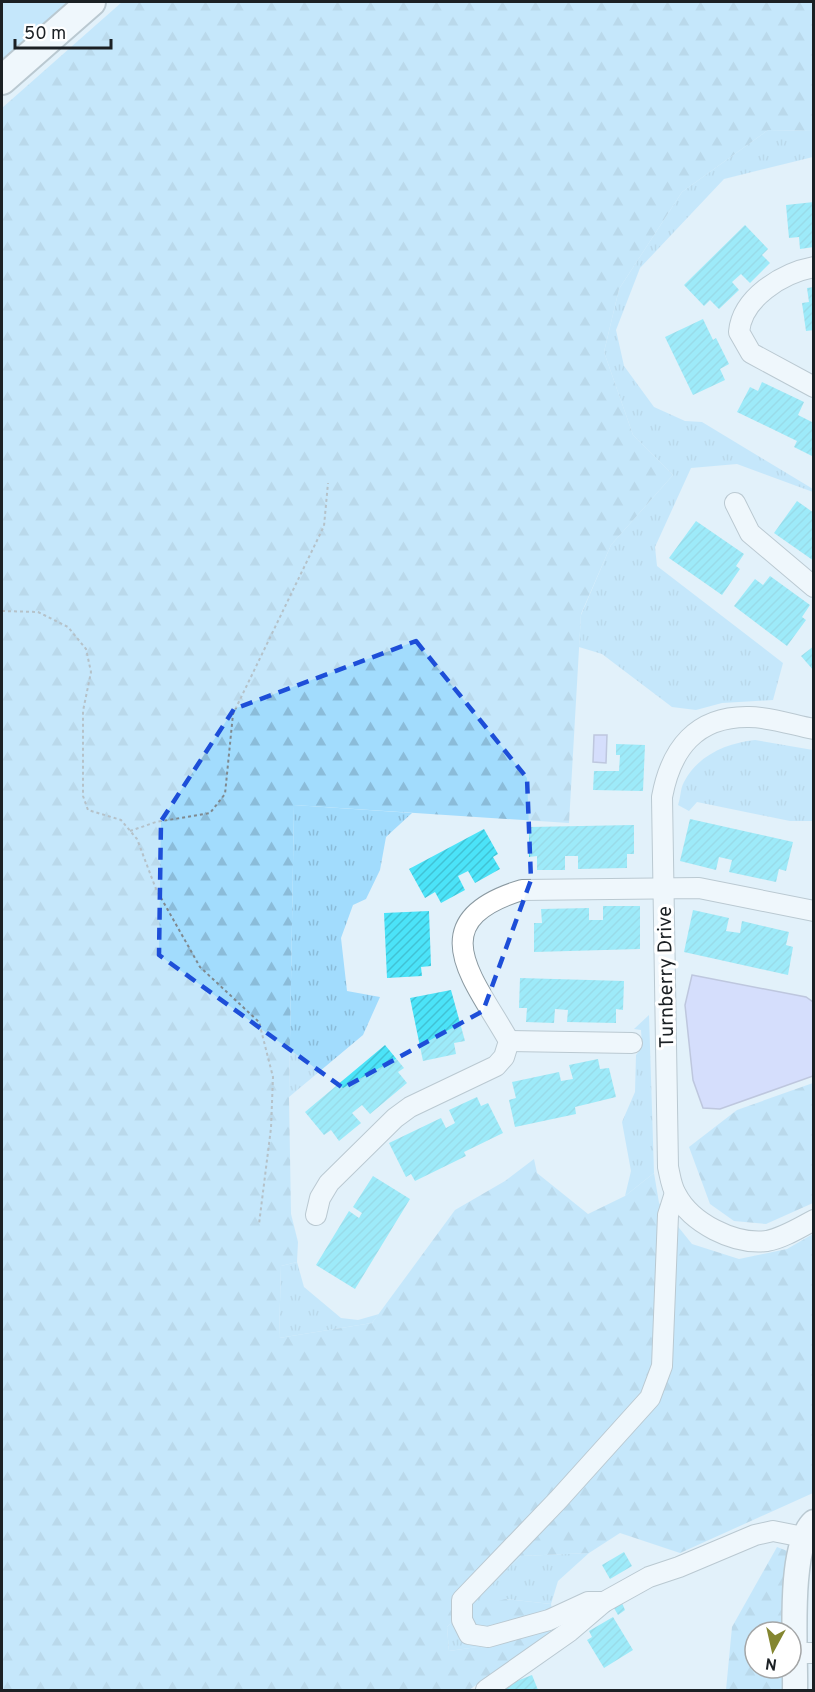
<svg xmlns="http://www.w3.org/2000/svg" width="815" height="1692" font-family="Overpass,sans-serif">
<defs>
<pattern id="grass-tufts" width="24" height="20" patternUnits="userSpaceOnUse" patternTransform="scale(1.5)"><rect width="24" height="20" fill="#a2dcfd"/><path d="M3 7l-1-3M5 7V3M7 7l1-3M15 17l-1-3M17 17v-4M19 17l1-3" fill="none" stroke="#8bbcd9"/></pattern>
<pattern id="forest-firs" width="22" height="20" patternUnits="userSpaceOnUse" patternTransform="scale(1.5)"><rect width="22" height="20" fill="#a2dcfd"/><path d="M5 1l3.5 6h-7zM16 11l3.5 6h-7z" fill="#8bbcd9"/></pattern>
<pattern id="building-hatch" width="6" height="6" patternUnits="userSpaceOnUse" patternTransform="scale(1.5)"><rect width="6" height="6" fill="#4be3f8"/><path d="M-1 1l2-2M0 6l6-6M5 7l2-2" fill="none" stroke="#41c2d4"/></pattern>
</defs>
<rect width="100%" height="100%" fill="#e2f1fa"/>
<g fill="url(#grass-tufts)">
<path d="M768,130L813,131V157L724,179L640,268L616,330L624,366L654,407L685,421L702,422L813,489V492L737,464L691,468L655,547L657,566L783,663L773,700L722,703L696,710L672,707L602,654L579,647L581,615L611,545L673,475L633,435L604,352L619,289L682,192Z"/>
<path d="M755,740L813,750V821H790L697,802L689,811L678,805C681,797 680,789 684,782C698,755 727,743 755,740Z"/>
<path d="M294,805L412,813L386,837L380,870L366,899L353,905L341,938L347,991L380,997L363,1035L289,1097Z"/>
<path d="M649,1015L654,1173L625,1196L631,1171L622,1122L635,1092L636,1055L642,1047L641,1030L634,1029Z"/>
<path d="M297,1262L304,1287L341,1318L358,1320L379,1314L372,1323L279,1338L281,1266Z"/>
<path d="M589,1553L558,1581L551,1604L505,1599L491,1642L477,1647L449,1651L447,1627L521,1556Z"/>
</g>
<g fill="url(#forest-firs)">
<path d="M122,2H813V131L768,130L682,192L619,289L604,352L633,435L673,475L611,545L581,614L569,823L294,805L289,1097L291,1214L298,1242L297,1262L281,1266L279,1338L372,1323L455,1210L505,1181L534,1159L537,1173L588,1214L625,1196L654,1173L659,1203L692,1244L739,1259L787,1249L813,1234V1493L680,1553L620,1533L589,1553L521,1556L447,1627L449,1651L477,1647L491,1642L477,1628L480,1607L505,1599L551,1604L555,1630L469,1690H2V108Z"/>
<path d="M813,1083V1203L766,1224L734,1221L710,1204L689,1147L737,1110Z"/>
<path d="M777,1547L790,1552L785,1632H755V1668H785L784,1690H726L732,1627Z"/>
</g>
<path fill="#a2dcfd" d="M2,2H76L2,67Z"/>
<g fill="#c5c7fe" stroke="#9295bd" stroke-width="1.5">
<path d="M594,735H607L606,763L593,762Z"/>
<path d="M692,975L806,997L813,1002V1076L720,1109L703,1108L693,1080L685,1005Z"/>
</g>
<g fill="url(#building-hatch)">
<path d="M814,202V247L800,249L799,237L789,238L786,205Z"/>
<path d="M745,225L768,249L762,255L770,263L750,283L741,274L732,282L739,290L719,309L710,300L704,306L684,285Z"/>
<path d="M814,287V330L806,331L802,303L809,302L807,288Z"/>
<path d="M703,319L713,340L716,338L729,364L720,369L725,380L693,395L665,337Z"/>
<path d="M762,382L804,402L798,415L812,422L814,418V457L794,447L797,441L737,412L750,387L758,391Z"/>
<path d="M797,501L814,513V561L774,533Z"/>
<path d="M696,521L744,554L736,566L740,569L722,595L669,558Z"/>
<path d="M770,576L810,605L802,617L806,620L787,646L734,606L755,579L763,585Z"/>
<path d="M814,646V671L801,656Z"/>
<path d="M616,744L645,745L643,791L593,790L594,771H619L620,755H616Z"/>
<path d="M690,819L793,842L786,871L779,869L776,882L729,872L732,860L719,857L716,870L680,861Z"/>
<path d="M634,825V854H627V868L578,869V856H565V870H537V856L529,857V827Z"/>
<path d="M484,829L498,854L493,857L500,869L475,883L468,871L458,876L465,890L441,903L435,892L425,898L409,869Z"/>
<path d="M603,906H640V949L534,952V923H542L541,909L589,908V920H603Z"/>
<path d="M693,910L729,918L726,931L740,933L742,921L789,932L786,945L793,947L788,975L684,952Z"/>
<path d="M429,911L431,966L421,967L422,976L387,978L384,913Z"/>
<path d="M520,978L624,981L623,1010L616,1009V1023L567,1022L568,1010L555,1009L554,1023L526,1022L527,1008H519Z"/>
<path d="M451,990L465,1041L454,1043L456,1054L423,1061L410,998Z"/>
<path d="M385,1045L404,1068L398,1072L407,1083L370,1114L362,1105L352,1113L361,1123L339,1141L331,1130L324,1135L305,1112Z"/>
<path d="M598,1059L600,1069L609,1068L616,1097L575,1107L576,1114L515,1127L509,1100L516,1098L512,1082L559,1072L561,1081L573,1079L569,1065Z"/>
<path d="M477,1097L481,1106L488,1103L503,1133L464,1152L466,1156L415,1181L411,1174L406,1177L389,1143L441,1118L446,1128L455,1123L449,1110Z"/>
<path d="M373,1176L410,1199L355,1289L316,1265L349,1211L359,1218L362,1213L353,1207Z"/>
<path d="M624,1552L632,1566L610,1579L602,1565Z"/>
<path d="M622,1603L625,1610L618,1615L614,1608Z"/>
<path d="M613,1617L633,1650L604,1668L587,1640L592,1637L589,1631Z"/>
<path d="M532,1675L538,1690H506L504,1686Z"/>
</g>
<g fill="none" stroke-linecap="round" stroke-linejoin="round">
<g stroke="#8a99a1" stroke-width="22">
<g id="minor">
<path d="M814,267C782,273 742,298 739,332L751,353L814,387"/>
<path d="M735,503L750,533L814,587"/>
<path d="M814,729C793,725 770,717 749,717C696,716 671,749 662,797L668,1167C670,1175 671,1186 676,1194C691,1223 734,1245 767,1241C783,1238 799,1228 814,1220"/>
<path d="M509,1041L632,1043"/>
<path d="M316,1215L320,1198L329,1183L395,1118L410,1107L496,1066L504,1057L509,1041C474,979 419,921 522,890L699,888L814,911"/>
<path d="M604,1602H588L549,1620L488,1637L469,1634L462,1620V1600L558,1500L650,1398L662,1366L668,1215L675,1193"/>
<path d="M796,1653H814"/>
<path d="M486,1690L570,1631L604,1602L649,1577L679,1567L755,1535L773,1531L803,1537"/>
</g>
</g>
<g stroke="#8a99a1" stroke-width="27">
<path id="major" d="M795,1690C796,1653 787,1545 814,1522"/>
</g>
<g stroke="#8a99a1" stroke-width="32">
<path id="highway" d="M2,80L91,2"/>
</g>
<g stroke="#7f898f" stroke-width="2" stroke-dasharray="3 3" stroke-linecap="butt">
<path d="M2,611L38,612L68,627L86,649L91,672L83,711V796L88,810L121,820L137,839L156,889L200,967L259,1022L273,1077L271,1128L259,1224"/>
<path d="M130,831L156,822L210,813L225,794L233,714L324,526L328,483"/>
</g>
<use href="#minor" stroke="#fff" stroke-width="20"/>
<use href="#major" stroke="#fff" stroke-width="24"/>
<use href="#highway" stroke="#fff" stroke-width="28"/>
</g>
<path d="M0 0H815V1692H0ZM416,641L527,778L531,880L483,1011L343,1088L159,955L161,821L234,709Z" fill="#e2f1fa" fill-opacity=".55" fill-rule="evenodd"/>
<path fill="none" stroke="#1d4ed8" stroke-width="4.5" stroke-dasharray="12 8" stroke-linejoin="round" d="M416,641L527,778L531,880L483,1011L343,1088L159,955L161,821L234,709Z"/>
<g text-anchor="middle" stroke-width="6" stroke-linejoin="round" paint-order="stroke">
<g font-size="20" fill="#1b2024" stroke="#fff">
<text transform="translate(665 977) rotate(-91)" y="7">Turnberry Drive</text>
</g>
</g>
<rect width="815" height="1692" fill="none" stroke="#1b2024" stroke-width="6"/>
<g transform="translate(773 1650) rotate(188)"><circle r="28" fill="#ffffff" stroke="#a4a6a7" stroke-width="1.5"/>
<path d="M0-4.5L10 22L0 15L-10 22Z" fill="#848630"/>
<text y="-9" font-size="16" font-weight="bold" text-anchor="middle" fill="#1b2024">N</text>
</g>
<path d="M15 39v9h96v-9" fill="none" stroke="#1b2024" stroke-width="3"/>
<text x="24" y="39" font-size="18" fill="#1b2024" stroke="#ffffff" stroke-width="4.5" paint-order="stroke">50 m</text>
</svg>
